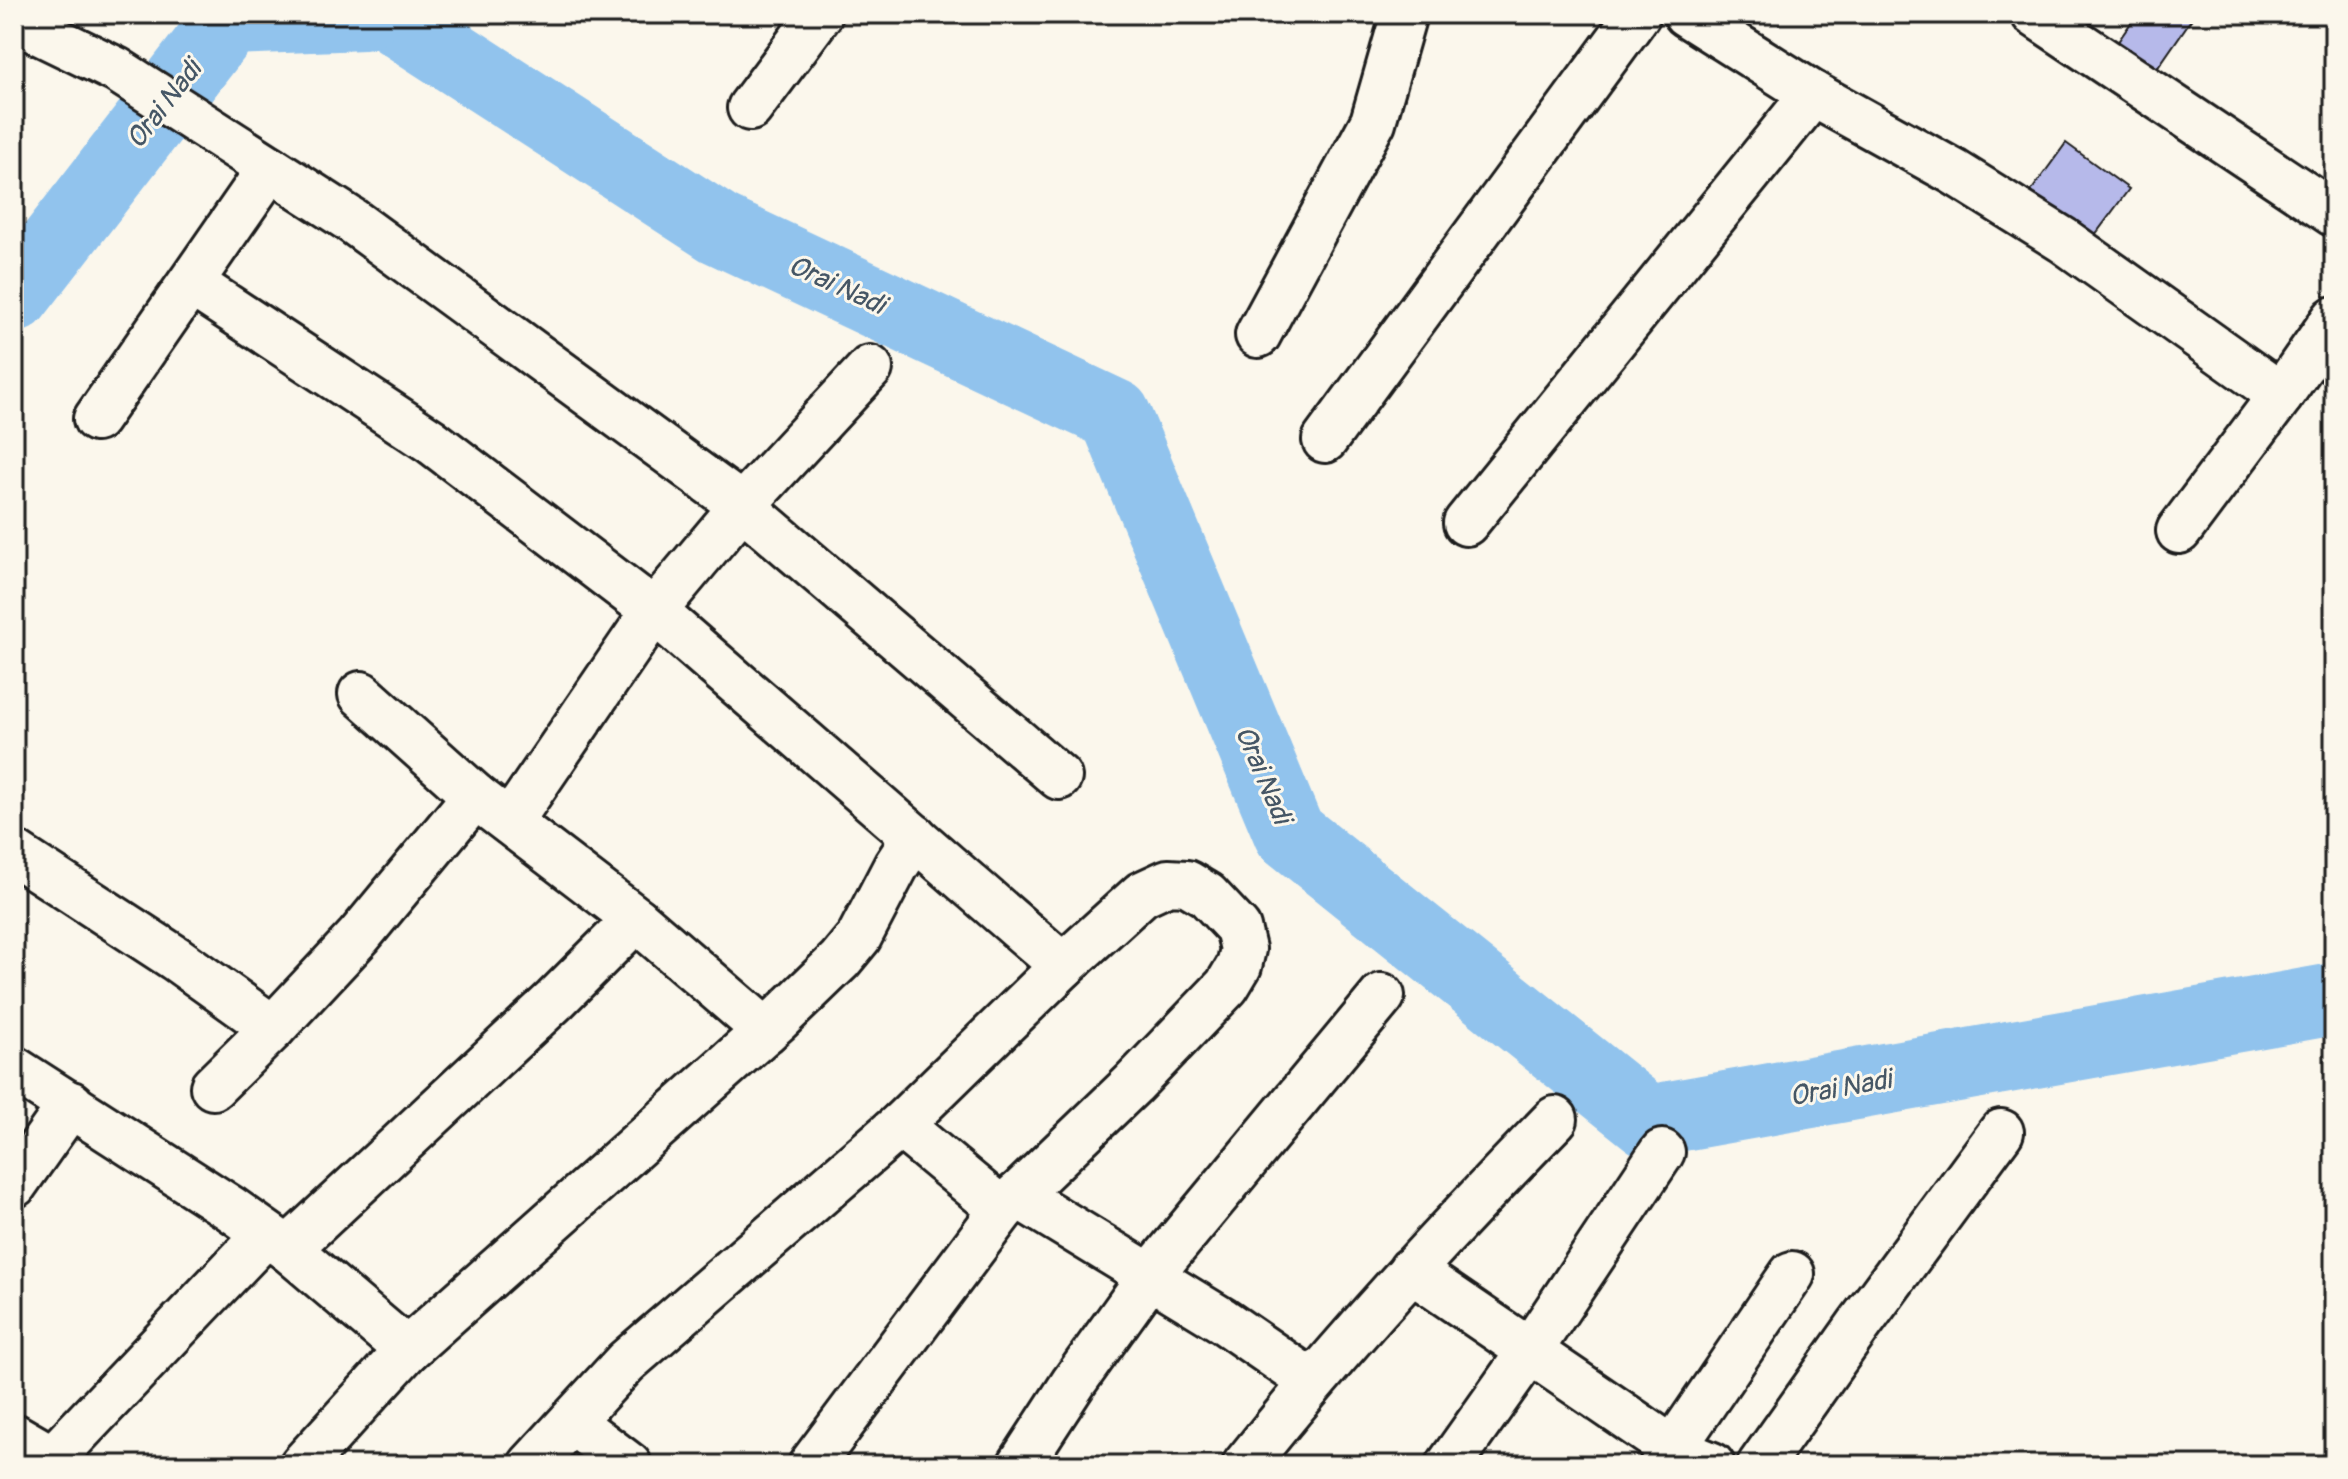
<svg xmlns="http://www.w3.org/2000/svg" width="2348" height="1479" font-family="Pangolin,sans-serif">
<rect width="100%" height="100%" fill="#fbf7ec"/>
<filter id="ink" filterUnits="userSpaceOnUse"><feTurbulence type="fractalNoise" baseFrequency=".0125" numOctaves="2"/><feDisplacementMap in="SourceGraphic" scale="16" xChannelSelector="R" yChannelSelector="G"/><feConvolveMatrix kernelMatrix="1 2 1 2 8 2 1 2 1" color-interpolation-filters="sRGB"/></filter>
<g filter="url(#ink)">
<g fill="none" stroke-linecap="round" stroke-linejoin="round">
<g stroke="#91c3ed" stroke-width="72">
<path d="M387,14L719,229L1115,415L1289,833L1648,1121L2334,999"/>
<path d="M14,297L229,19L364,14"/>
</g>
</g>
<g fill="#b6b9ea" stroke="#1c1c1c" stroke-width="2">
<path d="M2137,14H2195L2152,76L2113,49Z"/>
<path d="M2066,143L2129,189L2089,243L2026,198Z"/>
</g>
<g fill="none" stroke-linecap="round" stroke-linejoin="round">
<g stroke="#1c1c1c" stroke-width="50">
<g id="minor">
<path d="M1686,14L1813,94L1954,172L2063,240L2281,395"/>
<path d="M2034,14L2334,214"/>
<path d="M14,20L117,70L351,220L742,506L1059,777"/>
<path d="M750,108L820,14"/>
<path d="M191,283L431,441L654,611L1063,966"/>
<path d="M1258,335L1373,122L1404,14"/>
<path d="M96,419L270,168"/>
<path d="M1325,440L1638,14"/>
<path d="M1466,523L1813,94"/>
<path d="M2179,531L2281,395L2334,319"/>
<path d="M361,694L475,796L636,919L766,1031"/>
<path d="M510,822L654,611L742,506L870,368"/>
<path d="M14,853L175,958L273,1028"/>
<path d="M14,1069L230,1208L288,1249L407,1350"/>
<path d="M213,1087L273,1028L359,936L475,796"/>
<path d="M900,1125L1002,1210"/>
<path d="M14,1185L71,1104"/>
<path d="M1017,1195L1222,1320L1312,1382"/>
<path d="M288,1249L555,1000L636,919"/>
<path d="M1411,1270L1673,1449L1712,1465"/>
<path d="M572,1422L629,1465"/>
<path d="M14,1436L64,1465"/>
<path d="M53,1458L266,1234"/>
<path d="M302,1465L407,1350L779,1019L840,960L859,937L896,866L915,837"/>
<path d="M531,1465L626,1362L900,1125L1063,966L1142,894L1168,882L1187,883L1207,895L1238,928L1243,949L1239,966L1227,986L1133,1084L1002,1210L811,1465"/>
<path d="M1020,1465L1074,1382L1150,1276L1382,996"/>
<path d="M1245,1465C1342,1343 1447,1230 1555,1119"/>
<path d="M1449,1465L1529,1352L1662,1152"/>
<path d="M1662,1465L1792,1274"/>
<path d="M1760,1465L1859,1325L2001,1132"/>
</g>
</g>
<use href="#minor" stroke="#fbf7ec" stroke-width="44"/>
</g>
</g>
<g text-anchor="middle" stroke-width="6" stroke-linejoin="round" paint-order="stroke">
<g font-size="28" font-style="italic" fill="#455665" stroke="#fbf7ec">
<text transform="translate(163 104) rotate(-52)" y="10">Orai Nadi</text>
<text transform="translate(837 284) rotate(25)" y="10">Orai Nadi</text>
<text transform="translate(1264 774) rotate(67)" y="10">Orai Nadi</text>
<text transform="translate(1840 1087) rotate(-10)" y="10">Orai Nadi</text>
</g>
</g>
<rect width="2348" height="1479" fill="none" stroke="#fbf7ec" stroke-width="48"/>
<rect x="24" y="24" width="2300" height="1431" fill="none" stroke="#1c1c1c" stroke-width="3" filter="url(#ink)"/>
</svg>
